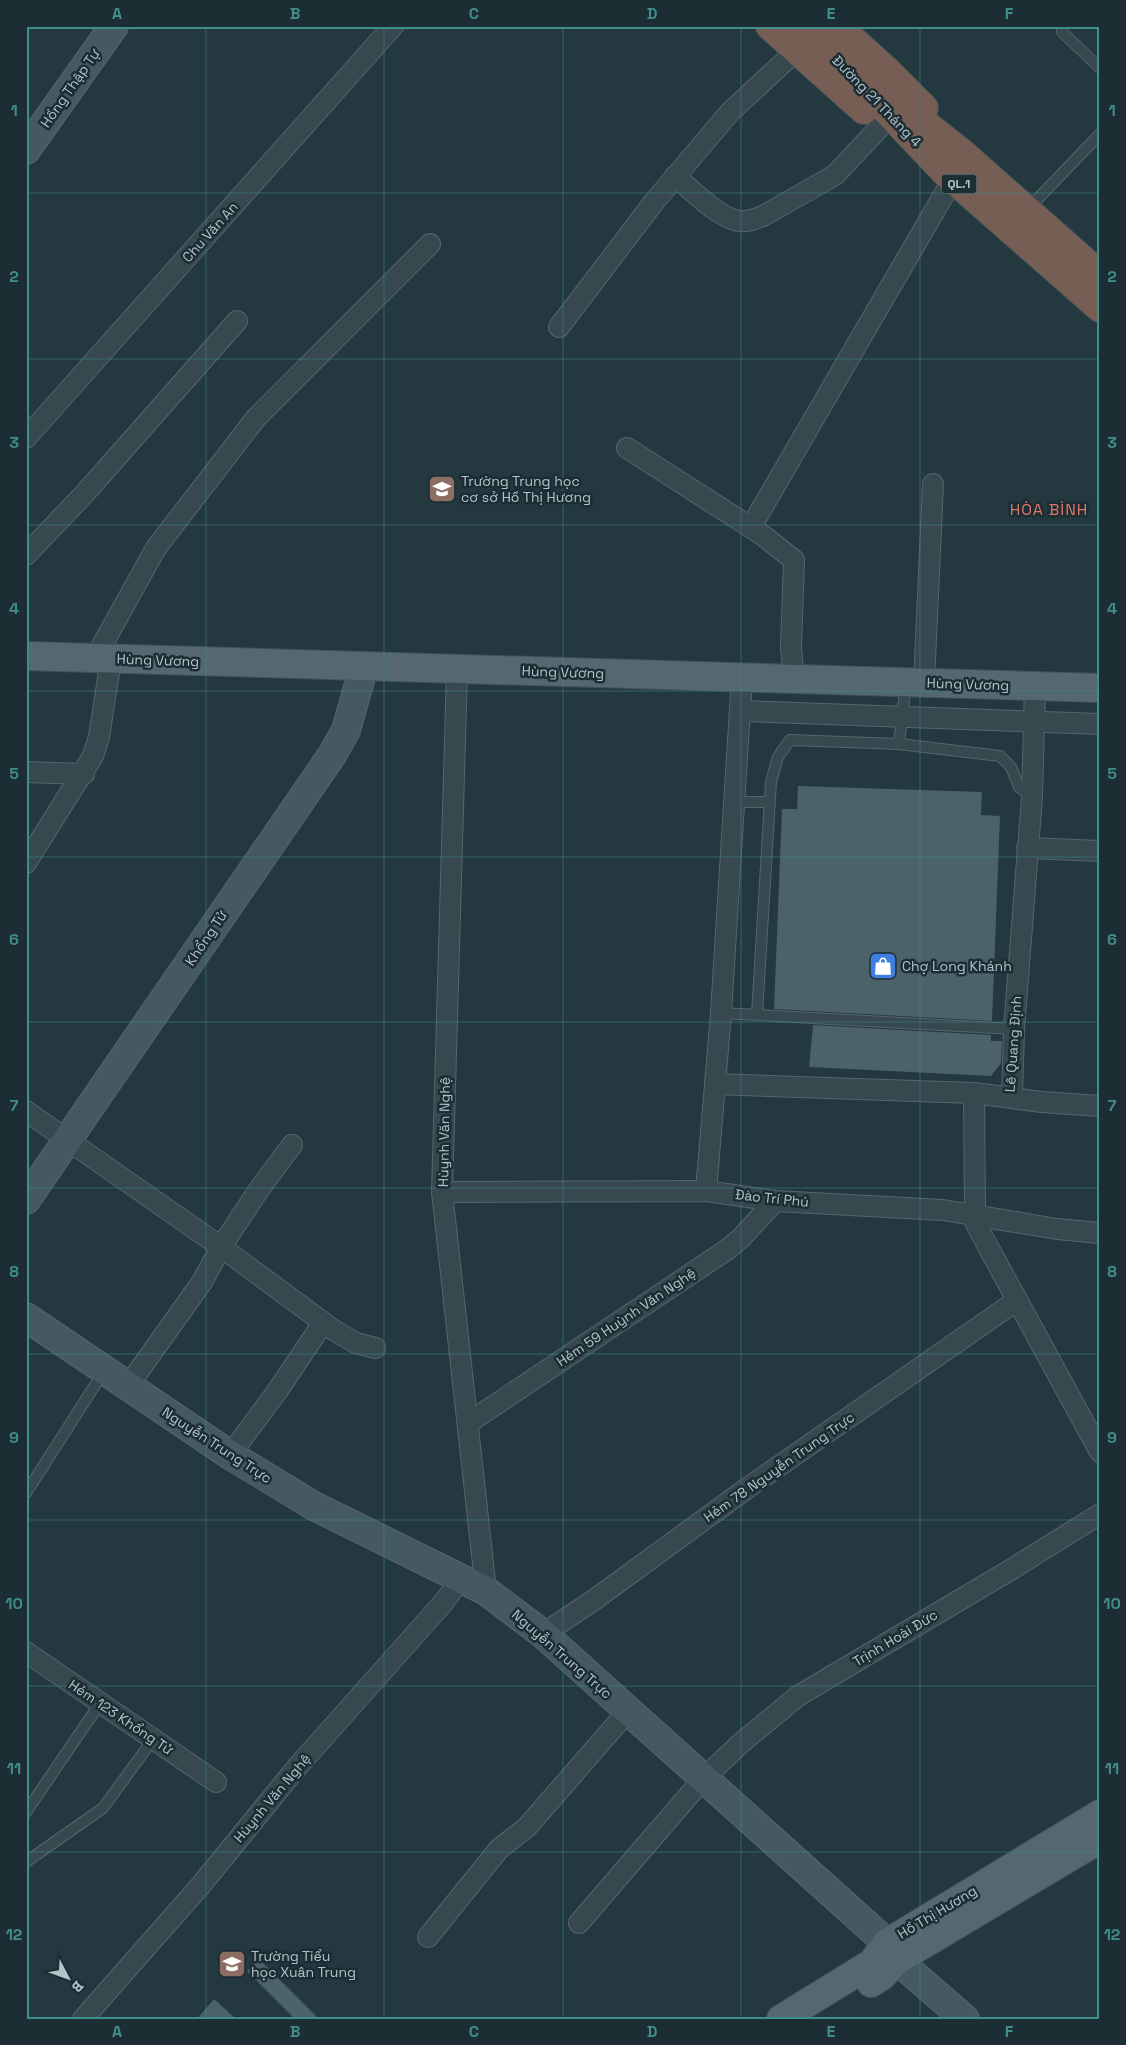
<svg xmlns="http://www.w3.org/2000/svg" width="1126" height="2045" font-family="'Space Grotesk',sans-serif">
<rect width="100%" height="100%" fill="#23383f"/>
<g fill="#4c626b">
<path d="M798,786L982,792L981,815L1000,816L992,1021L774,1009L782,809H797Z"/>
<path d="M813,1025L991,1035V1041H1002L1001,1063L991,1076L809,1067Z"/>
<path d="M259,1959L319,2019H295L247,1971Z"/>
<path d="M214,1999L236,2019H197Z"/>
</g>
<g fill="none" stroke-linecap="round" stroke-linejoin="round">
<g stroke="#55666d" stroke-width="12">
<g id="lane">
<path d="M1062,26V32L1100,68"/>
<path d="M1027,210L1100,134"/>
<path d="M899,744L906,683"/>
<path d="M734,802H769"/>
<path d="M721,1013L1014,1029"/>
<path d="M757,1015L771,782L778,757L790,740L899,744L1000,756L1011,767L1019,787L1032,797"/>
<path d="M26,1493L104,1371"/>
<path d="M26,1812L101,1702"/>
<path d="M26,1862L103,1808L154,1738"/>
</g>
</g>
<g stroke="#55666d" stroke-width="22">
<g id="street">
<path d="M675,176C691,189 719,219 740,221C747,222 755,219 763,216L835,175L881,126"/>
<path d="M559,327L654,202L730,112L797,50"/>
<path d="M26,438L393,26"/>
<path d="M627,448L761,534L794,560L791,648L794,679"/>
<path d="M751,527L953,179"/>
<path d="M26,555L86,492L237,321"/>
<path d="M95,658L156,548L256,418L430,244"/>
<path d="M457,670L442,1192L486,1591"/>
<path d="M924,683L933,484"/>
<path d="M1035,686L1032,797L1014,1029L1012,1098L974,1093L975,1214L976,1224L986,1243L1100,1452"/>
<path d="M740,711L1100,724"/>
<path d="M26,772L84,774"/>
<path d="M1027,848L1100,851"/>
<path d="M26,863L93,756L99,737L111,659"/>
<path d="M715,1084L974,1093"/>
<path d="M1012,1098L1042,1102L1100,1106"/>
<path d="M26,1111L221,1247L335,1331L356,1343L375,1348"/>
<path d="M706,1191L721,1013L742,677"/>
<path d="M442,1192L706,1191L775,1201L943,1210L1057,1229L1100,1233"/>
<path d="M128,1386L202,1282L221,1247L260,1188L292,1145"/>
<path d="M468,1423L728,1249L741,1238L775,1201"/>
<path d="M230,1455L278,1390L323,1323"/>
<path d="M543,1634L594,1600L746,1489L1016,1301"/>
<path d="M26,1652L216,1782"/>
<path d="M579,1923L703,1779L741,1743L798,1696L1012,1569L1100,1514"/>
<path d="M428,1937L499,1849L527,1827L628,1711"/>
<path d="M83,2019L201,1885L298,1766L443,1603L461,1579"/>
</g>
</g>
<g stroke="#55666d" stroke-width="30">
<g id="secondary">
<path d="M26,150L114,26"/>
<path d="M26,1200L332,755L346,730L364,666"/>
<path d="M26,1317L230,1455L314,1506L486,1591L543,1634L887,1943L897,1960L965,2019"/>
</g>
</g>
<g stroke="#43545b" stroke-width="30">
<g id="primary">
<path d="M26,656L1100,688"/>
<path d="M871,1983L882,1976L897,1960L1100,1839"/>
<path d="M781,2019L872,1963L887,1943L1100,1814"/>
</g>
</g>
<g stroke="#42535a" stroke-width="30">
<g id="highway">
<path d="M770,26L864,110"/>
<path d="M802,26L828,49L945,172L1100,308"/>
<path d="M837,26L887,71L924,108"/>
<path d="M895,100L962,153L1100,275"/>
</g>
</g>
<use href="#lane" stroke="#37484f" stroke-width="10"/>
<use href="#street" stroke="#37484f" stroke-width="20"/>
<use href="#secondary" stroke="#455962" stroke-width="28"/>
<use href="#primary" stroke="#55686f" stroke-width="28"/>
<use href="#highway" stroke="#765e54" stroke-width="28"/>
</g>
<path fill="none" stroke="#408d8a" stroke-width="1" stroke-opacity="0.55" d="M206,26V2019M384,26V2019M563,26V2019M741,26V2019M920,26V2019M26,193H1100M26,359H1100M26,525H1100M26,691H1100M26,857H1100M26,1022H1100M26,1188H1100M26,1354H1100M26,1520H1100M26,1686H1100M26,1852H1100"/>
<defs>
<g id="school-square" transform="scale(1.4375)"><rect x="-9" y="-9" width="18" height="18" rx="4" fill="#8d6e63" stroke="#1c2d34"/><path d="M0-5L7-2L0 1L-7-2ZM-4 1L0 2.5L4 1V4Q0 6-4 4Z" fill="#fff"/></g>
<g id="shop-square" transform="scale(1.4375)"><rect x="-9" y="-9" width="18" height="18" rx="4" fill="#3f7fe0" stroke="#1c2d34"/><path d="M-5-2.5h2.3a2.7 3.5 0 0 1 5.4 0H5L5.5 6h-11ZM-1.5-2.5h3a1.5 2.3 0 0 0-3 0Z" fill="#fff"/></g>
</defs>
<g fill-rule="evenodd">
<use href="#school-square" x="442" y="489"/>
<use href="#shop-square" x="883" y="966"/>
<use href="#school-square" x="232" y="1964"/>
</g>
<g text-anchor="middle" stroke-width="5" stroke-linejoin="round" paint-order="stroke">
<rect fill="#1c2d34" stroke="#86969d" stroke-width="1" x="941.5" y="174.5" width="35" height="19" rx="4"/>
<g font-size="12" font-weight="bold" fill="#b3c3ca">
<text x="959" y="188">QL.1</text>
</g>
<g font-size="14" fill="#b3c3ca" stroke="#1c2d34">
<text transform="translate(70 88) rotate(-55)" y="5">Hồng Thập Tự</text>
<text transform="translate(877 101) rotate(46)" y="5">Đường 21 Tháng 4</text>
<text transform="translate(210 232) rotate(-48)" y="5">Chu Văn An</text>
<text transform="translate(158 660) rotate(2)" y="5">Hùng Vương</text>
<text transform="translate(563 672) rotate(2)" y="5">Hùng Vương</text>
<text transform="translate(968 684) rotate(2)" y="5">Hùng Vương</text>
<text transform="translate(206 938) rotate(-56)" y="5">Khổng Tử</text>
<text transform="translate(1013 1044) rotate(-86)" y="5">Lê Quang Định</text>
<text transform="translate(444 1132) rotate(-89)" y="5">Hùynh Văn Nghệ</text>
<text transform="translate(772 1198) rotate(6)" y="5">Đào Trí Phú</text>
<text transform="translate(626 1317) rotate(-34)" y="5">Hẻm 59 Huỳnh Văn Nghệ</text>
<text transform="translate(217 1445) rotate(33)" y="5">Nguyễn Trung Trực</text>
<text transform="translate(779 1467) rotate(-35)" y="5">Hẻm 78 Nguyễn Trung Trực</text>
<text transform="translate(895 1638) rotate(-31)" y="5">Trịnh Hoài Đức</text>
<text transform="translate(562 1654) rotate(41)" y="5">Nguyễn Trung Trực</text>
<text transform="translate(121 1717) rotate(34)" y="5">Hẻm 123 Khổng Tử</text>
<text transform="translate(272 1798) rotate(-50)" y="5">Hùynh Văn Nghệ</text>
<text transform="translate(937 1912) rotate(-31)" y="5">Hồ Thị Hương</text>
</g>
<g font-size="14" fill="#b3c3ca" stroke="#1c2d34" text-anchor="start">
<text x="461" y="486">Trường Trung học<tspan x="461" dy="16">cơ sở Hồ Thị Hương</tspan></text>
<text x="902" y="971">Chợ Long Khánh</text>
<text x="251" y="1961">Trường Tiểu<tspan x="251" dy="16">học Xuân Trung</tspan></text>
</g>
<g font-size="16" letter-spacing="1" fill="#dc7666" stroke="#1c2d34">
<text x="1049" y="515">HÒA BÌNH</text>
</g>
</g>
<rect width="1126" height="2045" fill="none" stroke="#1c2d34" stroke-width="55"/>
<g transform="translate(68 1978) rotate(131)" stroke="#1c2d34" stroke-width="4" paint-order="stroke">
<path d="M0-4L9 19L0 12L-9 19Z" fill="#b3c3ca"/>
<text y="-8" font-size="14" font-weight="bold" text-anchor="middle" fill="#b3c3ca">B</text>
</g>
<rect x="28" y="28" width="1070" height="1990" fill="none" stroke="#408d8a" stroke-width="2"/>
<g font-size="16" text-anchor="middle" font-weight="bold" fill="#408d8a">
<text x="117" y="19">A</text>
<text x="295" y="19">B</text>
<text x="474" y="19">C</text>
<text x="652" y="19">D</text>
<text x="831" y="19">E</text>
<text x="1009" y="19">F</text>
<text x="14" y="116">1</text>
<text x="1112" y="116">1</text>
<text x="14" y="282">2</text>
<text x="1112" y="282">2</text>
<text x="14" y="448">3</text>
<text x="1112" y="448">3</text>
<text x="14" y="614">4</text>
<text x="1112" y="614">4</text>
<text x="14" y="779">5</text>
<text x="1112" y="779">5</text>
<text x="14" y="945">6</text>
<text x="1112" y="945">6</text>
<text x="14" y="1111">7</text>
<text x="1112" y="1111">7</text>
<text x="14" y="1277">8</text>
<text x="1112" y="1277">8</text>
<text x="14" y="1443">9</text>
<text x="1112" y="1443">9</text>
<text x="14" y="1609">10</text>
<text x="1112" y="1609">10</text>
<text x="14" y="1774">11</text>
<text x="1112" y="1774">11</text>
<text x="14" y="1940">12</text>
<text x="1112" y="1940">12</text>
<text x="117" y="2037">A</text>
<text x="295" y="2037">B</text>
<text x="474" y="2037">C</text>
<text x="652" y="2037">D</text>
<text x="831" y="2037">E</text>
<text x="1009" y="2037">F</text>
</g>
</svg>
